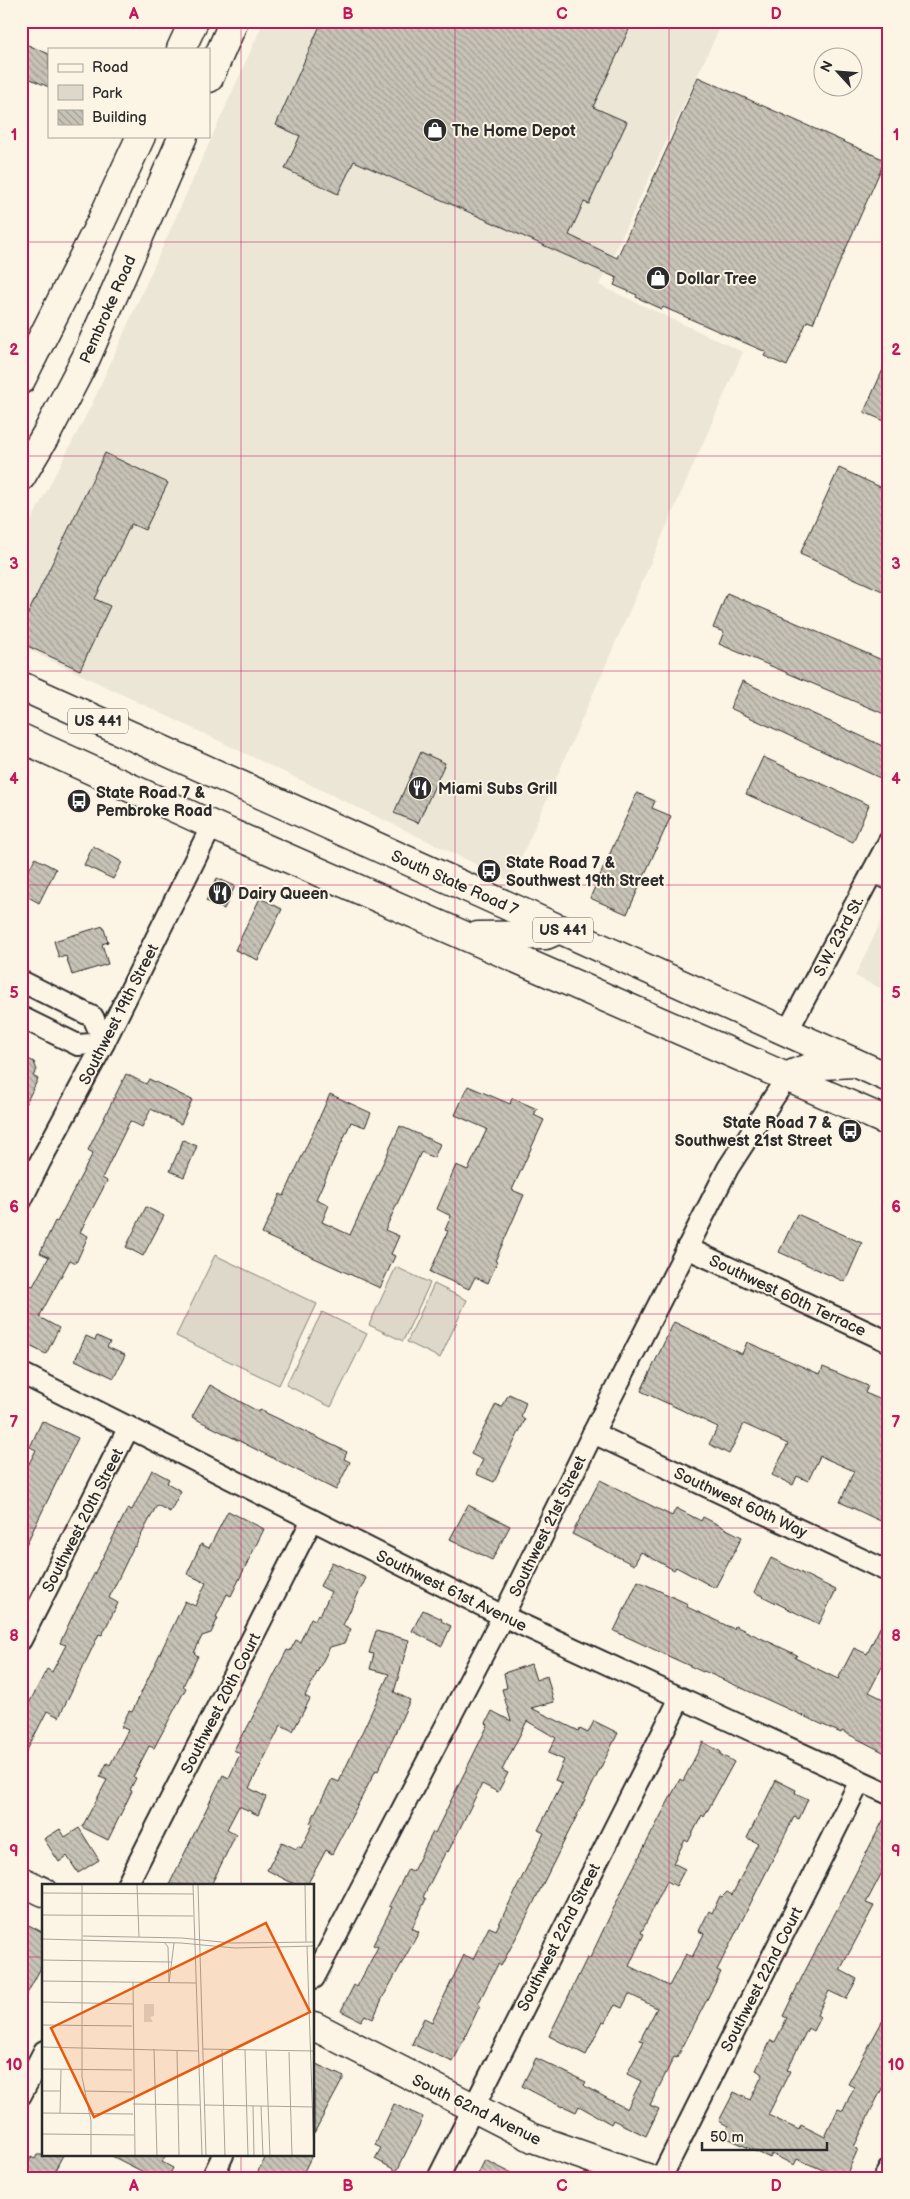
<svg xmlns="http://www.w3.org/2000/svg" width="910" height="2199" font-family="'Balsamiq Sans',sans-serif">
<defs>
<pattern id="building-back-hatch" width="6" height="6" patternUnits="userSpaceOnUse" patternTransform="scale(1.25)"><rect width="6" height="6" fill="#c8c3b7"/><path d="M-1 5l2 2M0 0l6 6M5-1l2 2" fill="none" stroke="#a39f95"/></pattern>
</defs>
<rect width="100%" height="100%" fill="#fcf5e5"/>
<filter id="ink" filterUnits="userSpaceOnUse"><feTurbulence type="fractalNoise" baseFrequency=".02" numOctaves="2"/><feDisplacementMap in="SourceGraphic" scale="10" xChannelSelector="R" yChannelSelector="G"/><feConvolveMatrix kernelMatrix="1 2 1 2 8 2 1 2 1" color-interpolation-filters="sRGB"/></filter>
<g filter="url(#ink)">
<g fill="#ece6d7">
<path d="M264,21H723L599,285L743,352L511,881L21,646V540L92,404Z"/>
<path d="M889,905V986L886,991L855,976Z"/>
</g>
<g fill="#ded8ca" stroke="#84827a">
<path d="M215,1255L317,1304L279,1385L176,1336Z"/>
<path d="M396,1267L430,1283L403,1341L369,1325Z"/>
<path d="M434,1284L467,1300L440,1358L407,1342Z"/>
<path d="M322,1312L367,1334L331,1407L286,1385Z"/>
</g>
<g fill="url(#building-back-hatch)" stroke="#2b2b2b">
<path d="M322,21H633L593,107L627,122L589,204L584,202L569,235L617,258L670,142L698,77L885,160L813,323L807,321L787,366L764,356L766,352L663,307L662,309L636,297L637,295L614,285L617,278L354,161L338,194L285,169L300,136L276,125Z"/>
<path d="M21,42L49,54V87L21,75Z"/>
<path d="M889,356V423L864,412Z"/>
<path d="M105,453L168,483L145,530L131,524L95,599L110,606L80,670L21,643V628Z"/>
<path d="M839,468L889,491V594L800,554Z"/>
<path d="M727,593L889,663V716L719,644L724,632L713,628Z"/>
<path d="M742,681L889,749V760L880,778L730,708Z"/>
<path d="M421,752L445,763L418,823L394,813Z"/>
<path d="M763,757L869,805L853,842L746,794Z"/>
<path d="M637,793L655,801L652,808L671,816L627,914L590,898Z"/>
<path d="M93,846L122,862L113,879L84,865Z"/>
<path d="M35,858L56,869L39,903L21,893V885Z"/>
<path d="M217,878L235,886L224,909L206,901Z"/>
<path d="M260,898L282,909L258,960L235,950Z"/>
<path d="M103,926L108,942L102,944L108,964L72,975L66,956L59,958L54,941Z"/>
<path d="M21,1055L34,1062L37,1070L33,1076L38,1079L21,1113Z"/>
<path d="M126,1074L146,1084L149,1079L192,1100L181,1124L151,1109L142,1127L130,1121L102,1178L107,1181L80,1232L88,1236L76,1263L70,1260L39,1317L59,1328L46,1354L21,1342V1301L30,1285L33,1286L49,1257L40,1253L55,1221L57,1222L93,1153L88,1150Z"/>
<path d="M468,1086L510,1104L512,1098L537,1109L534,1115L544,1120L512,1190L524,1195L495,1261L497,1262L488,1283L475,1277L469,1289L430,1272L448,1231L445,1230L451,1216L437,1209L456,1165L468,1170L487,1129L455,1115Z"/>
<path d="M330,1094L371,1113L365,1127L351,1122L316,1199L329,1205L322,1222L350,1235L400,1126L440,1144L434,1158L421,1152L385,1230L399,1236L391,1254L395,1256L380,1288L262,1234L280,1194L284,1196Z"/>
<path d="M183,1140L197,1146L184,1177L170,1171Z"/>
<path d="M146,1207L164,1216L143,1256L126,1247Z"/>
<path d="M797,1214L862,1243L845,1282L779,1252Z"/>
<path d="M674,1322L742,1354L747,1342L817,1373L820,1374L823,1367L868,1386L865,1393L889,1403V1525L840,1502L854,1471L820,1456L808,1481L797,1476L793,1485L772,1475L788,1444L744,1424L729,1454L709,1444L718,1427L641,1391Z"/>
<path d="M86,1336L95,1340L97,1336L110,1342L107,1347L125,1355L114,1378L75,1360Z"/>
<path d="M210,1385L259,1412L260,1410L347,1452L344,1459L350,1462L336,1490L192,1417Z"/>
<path d="M509,1394L526,1402L521,1417L525,1420L494,1482L476,1474L483,1460L471,1454L496,1404L501,1407Z"/>
<path d="M42,1421L78,1438L21,1555V1479L36,1450L30,1447Z"/>
<path d="M152,1470L169,1479L167,1483L181,1491L170,1512L157,1505L135,1547L134,1546L109,1598L118,1603L102,1635L99,1634L59,1717L47,1711L21,1762V1709L25,1711L47,1669L52,1672L66,1645L60,1643L71,1619L128,1508L132,1510Z"/>
<path d="M600,1480L672,1516L676,1508L701,1521L703,1517L742,1537L715,1588L676,1567L674,1570L641,1552L634,1565L572,1534Z"/>
<path d="M468,1505L510,1526L492,1560L450,1539Z"/>
<path d="M228,1511L264,1529L231,1596L227,1594L216,1617L218,1618L211,1633L202,1636L194,1653L198,1656L183,1686L186,1688L154,1748L149,1746L133,1777L136,1778L130,1790L132,1791L108,1840L82,1827L107,1780L100,1777L107,1763L110,1765L128,1730L121,1727L129,1711L132,1712L185,1601L195,1606L206,1583L187,1574L201,1544L209,1548Z"/>
<path d="M771,1558L836,1590L819,1624L754,1592Z"/>
<path d="M332,1562L366,1578L343,1625L351,1629L344,1643L330,1647L305,1696L310,1699L293,1731L281,1725L249,1788L266,1797L258,1815L239,1806L227,1829L236,1834L211,1885H169L223,1775L229,1778L240,1754L234,1750L244,1731L245,1732L287,1650L290,1651L296,1640L300,1642L311,1618L315,1620L318,1614L320,1615L331,1592L320,1586Z"/>
<path d="M638,1581L688,1604L687,1607L734,1629L735,1626L797,1655L795,1658L838,1679L854,1648L867,1654L889,1609V1653L869,1692L889,1702V1755L842,1731L841,1733L704,1671L703,1672L614,1631Z"/>
<path d="M423,1610L442,1619L441,1621L451,1626L442,1646L412,1631Z"/>
<path d="M376,1631L409,1640L394,1692L410,1700L378,1771L376,1770L332,1854L326,1850L307,1885H296L267,1870L282,1842L296,1849L298,1846L301,1848L313,1824L310,1823L332,1779L339,1782L389,1674L370,1669L374,1654L369,1653Z"/>
<path d="M531,1664L536,1680L547,1676L554,1702L531,1708L579,1731L580,1729L588,1733L594,1721L618,1733L519,1932L501,1966L498,1964L478,2004L480,2005L453,2062L412,2044L424,2018L432,2022L464,1955L473,1959L489,1927L496,1930L544,1833L538,1830L562,1783L555,1780L564,1760L548,1753L556,1738L527,1721L502,1770L508,1773L498,1792L482,1784L448,1852L446,1851L423,1897L426,1899L412,1928L419,1932L382,1999L373,2019L365,2015L361,2021L341,2011L354,1985L357,1987L378,1947L373,1945L392,1907L389,1906L408,1869L413,1871L433,1832L435,1833L488,1725L486,1723L492,1711L511,1721L502,1689L507,1688L504,1673Z"/>
<path d="M703,1742L721,1752L720,1754L734,1762L704,1817L702,1815L688,1842L685,1840L673,1863L685,1869L676,1886L667,1881L641,1933L644,1934L629,1966L669,1986L686,1954L692,1957L704,1934L699,1931L709,1911L712,1913L720,1896L722,1897L727,1892L732,1895L758,1843L747,1838L776,1780L796,1790L795,1793L808,1799L799,1819L794,1817L717,1970L721,1972L677,2058L674,2057L650,2105L659,2109L646,2136L613,2120L611,2124L579,2106L576,2112L563,2106L562,2107L522,2086L536,2058L586,2082L584,2085L586,2087L627,2109L641,2081L627,2074L644,2041L640,2040L657,2008L629,1994L622,2008L615,2005L605,2022L603,2021L586,2055L549,2036L587,1958H590L627,1880L680,1779L683,1781Z"/>
<path d="M889,1809V1859L866,1903L874,1906L840,1970L857,1979L846,1999L829,1991L817,2015L820,2017L813,2031L808,2028L787,2070L790,2071L768,2115L799,2130L801,2125L825,2137L838,2109L843,2111L854,2087L848,2084L889,2009V2075L865,2122H866L854,2147L858,2149L845,2178H842L797,2159L794,2165L772,2154L770,2158L723,2136L728,2126L719,2121L734,2092L750,2100L763,2074L756,2070L771,2040L775,2042L787,2018L783,2016L802,1977Z"/>
<path d="M79,1828L99,1860L78,1873L67,1856L59,1862L44,1839L60,1829L65,1837Z"/>
<path d="M21,1921L44,1933V1962L21,2005Z"/>
<path d="M314,2063L344,2077L314,2133Z"/>
<path d="M394,2104L423,2117L397,2171L375,2159L381,2148L375,2145Z"/>
<path d="M37,2155H63L51,2178H21L31,2157L35,2159Z"/>
<path d="M110,2155H166L162,2162L173,2168L168,2178H155Z"/>
<path d="M267,2155H312L301,2178H254Z"/>
<path d="M485,2160L521,2178H476Z"/>
</g>
<g fill="none" stroke-linecap="round" stroke-linejoin="round">
<g stroke="#2b2b2b" stroke-width="24">
<g id="street">
<path d="M873,872L889,879"/>
<path d="M21,981L93,1017L104,1043L78,1045L21,1017"/>
<path d="M787,1032L889,841"/>
<path d="M21,1201L40,1162L104,1043L212,825"/>
<path d="M687,1248L889,1342"/>
<path d="M21,1373L503,1616L889,1794"/>
<path d="M593,1433L889,1572"/>
<path d="M21,1640L129,1427"/>
<path d="M127,1885L312,1520"/>
<path d="M314,1978L503,1616L593,1433L728,1168L787,1077"/>
<path d="M21,2095L44,2051"/>
<path d="M212,2178L223,2155"/>
<path d="M438,2178L680,1698"/>
<path d="M661,2178L860,1781"/>
<path d="M884,2178L889,2169"/>
</g>
</g>
<g stroke="#2b2b2b" stroke-width="31">
<g id="secondary">
<path d="M181,49L194,21"/>
<path d="M209,78L234,21"/>
<path d="M21,380L101,222L141,136"/>
<path d="M21,477L47,433L86,358L183,136"/>
<path d="M21,1881L44,1892"/>
<path d="M314,2026L533,2138L647,2178"/>
</g>
</g>
<g stroke="#2b2b2b" stroke-width="31">
<g id="primary">
<path d="M21,686L889,1078"/>
<path d="M21,738L212,825L889,1122"/>
<path d="M478,936L546,935L560,929"/>
<path d="M787,1077C809,1065 830,1064 855,1063"/>
</g>
</g>
<use href="#street" stroke="#fcf5e5" stroke-width="20"/>
<use href="#secondary" stroke="#fcf5e5" stroke-width="28"/>
<use href="#primary" stroke="#fcf5e5" stroke-width="28"/>
</g>
</g>
<path fill="none" stroke="#c2185b" stroke-width="1" stroke-opacity="0.55" d="M241,21V1885M455,21V2178M669,21V2178M21,242H889M21,456H889M21,671H889M21,885H889M21,1100H889M21,1314H889M21,1528H889M21,1743H889M21,1957H44M314,1957H889M241,2155V2178"/>
<defs>
<g id="shop-disc" transform="scale(1.25)"><circle r="9.5" fill="#2b2b2b" stroke="#fcf5e5"/><path d="M-5-2.5h2.3a2.7 3.5 0 0 1 5.4 0H5L5.5 6h-11ZM-1.5-2.5h3a1.5 2.3 0 0 0-3 0Z" fill="#fff"/></g>
<g id="restaurant-disc" transform="scale(1.25)"><circle r="9.5" fill="#2b2b2b" stroke="#fcf5e5"/><path d="M-5-6h1v4h1v-4h1v4h1v-4h1v5L-1.5 .5V6h-2V.5L-5-1ZM5-6V6H3V1.5H1.5Q1.5-4 5-6Z" fill="#fff"/></g>
<g id="bus-disc" transform="scale(1.25)"><circle r="9.5" fill="#2b2b2b" stroke="#fcf5e5"/><path d="M-5-6H5V4H4V6H2V4H-2V6H-4V4H-5ZM-3.5-4V0h7V-4ZM-3.5 1.2v1.5H-2V1.2ZM2 1.2v1.5H3.5V1.2Z" fill="#fff"/></g>
</defs>
<g fill-rule="evenodd">
<use href="#shop-disc" x="435" y="130"/>
<use href="#shop-disc" x="658" y="278"/>
<use href="#restaurant-disc" x="420" y="788"/>
<use href="#bus-disc" x="79" y="801"/>
<use href="#bus-disc" x="489" y="871"/>
<use href="#restaurant-disc" x="220" y="893"/>
<use href="#bus-disc" x="850" y="1131"/>
</g>
<g text-anchor="middle" stroke-width="4" stroke-linejoin="round" paint-order="stroke">
<g fill="#fcf5e5" stroke="#6a6863" stroke-width="1">
<rect x="68" y="708.5" width="60" height="25" rx="4"/>
<rect x="533" y="917.5" width="60" height="25" rx="4"/>
</g>
<g font-size="15" font-weight="bold" fill="#2b2b2b">
<text x="98" y="726">US 441</text>
<text x="563" y="935">US 441</text>
</g>
<g font-size="16" font-weight="bold" fill="#2b2b2b" stroke="#fcf5e5" text-anchor="start">
<text x="452" y="136">The Home Depot</text>
<text x="676" y="284">Dollar Tree</text>
<text x="438" y="794">Miami Subs Grill</text>
<text x="96" y="798">State Road 7 &amp;<tspan x="96" dy="18">Pembroke Road</tspan></text>
<text x="506" y="868">State Road 7 &amp;<tspan x="506" dy="18">Southwest 19th Street</tspan></text>
<text x="238" y="899">Dairy Queen</text>
<text x="832" y="1128" text-anchor="end">State Road 7 &amp;<tspan x="832" dy="18">Southwest 21st Street</tspan></text>
</g>
<g font-size="16" fill="#2b2b2b" stroke="#fcf5e5">
<text transform="translate(107 309) rotate(-66)" y="6">Pembroke Road</text>
<text transform="translate(455 882) rotate(24)" y="6">South State Road 7</text>
<text transform="translate(838 936) rotate(-62)" y="6">S.W. 23rd St.</text>
<text transform="translate(118 1014) rotate(-63)" y="6">Southwest 19th Street</text>
<text transform="translate(788 1295) rotate(25)" y="6">Southwest 60th Terrace</text>
<text transform="translate(741 1502) rotate(25)" y="6">Southwest 60th Way</text>
<text transform="translate(82 1520) rotate(-63)" y="6">Southwest 20th Street</text>
<text transform="translate(547 1526) rotate(-64)" y="6">Southwest 21st Street</text>
<text transform="translate(452 1590) rotate(26)" y="6">Southwest 61st Avenue</text>
<text transform="translate(220 1703) rotate(-63)" y="6">Southwest 20th Court</text>
<text transform="translate(558 1937) rotate(-63)" y="6">Southwest 22nd Street</text>
<text transform="translate(761 1979) rotate(-63)" y="6">Southwest 22nd Court</text>
<text transform="translate(477 2109) rotate(26)" y="6">South 62nd Avenue</text>
</g>
</g>
<g transform="translate(42 1884)">
<rect width="272" height="272" fill="#fcf5e5"/>
<path d="M102,120H112V132L108,133L111,138H102Z" fill="#ded8ca"/>
<path fill="none" stroke="#a8a49b" stroke-width="1" d="M40,1V193L49,237V272M95,1L97,53M151,1L160,272M156,1L164,272M263,1L264,58M0,9L151,10M0,31L151,32M41,52L140,54L189,59L273,58M0,55L139,59L193,64L273,62M122,58L126,63L127,99M265,62L272,272M0,76L129,78M0,97L154,99M91,98L93,272M127,99L132,59M0,118L91,120M0,141L90,142M0,163L156,167M112,165L115,272M161,165L273,167M135,166L137,272M180,166L183,272M203,166L206,272M224,167L228,272M247,168L250,272M0,185L90,186M0,207H19M42,207L91,208M91,220L158,221M162,221L273,223M211,222L212,272M219,222L221,272M0,229L91,230M18,229L19,186M0,250L92,251"/>
<path fill="#e8590c" fill-opacity="0.15" stroke="#e8590c" stroke-width="2.5" d="M224,39L268,128L52,233L9,144Z"/>
<rect width="272" height="272" fill="none" stroke="#2b2b2b" stroke-width="2.5"/>
</g>
<rect width="910" height="2199" fill="none" stroke="#fcf5e5" stroke-width="55"/>
<rect x="48" y="48" width="162" height="90" fill="#fcf5e5" stroke="#a8a49b"/>
<rect x="58" y="64" width="25" height="8" fill="#fcf5e5" stroke="#a8a49b"/>
<text x="92" y="72" font-size="15" fill="#2b2b2b">Road</text>
<rect x="58" y="85" width="25" height="15" fill="#ded8ca" stroke="#a8a49b"/>
<text x="92" y="98" font-size="15" fill="#2b2b2b">Park</text>
<rect x="58" y="110" width="25" height="15" fill="url(#building-back-hatch)" stroke="#a8a49b"/>
<text x="92" y="122" font-size="15" fill="#2b2b2b">Building</text>
<g transform="translate(838 72) rotate(296)"><circle r="24" fill="#fcf5e5" stroke="#a8a49b"/>
<path d="M0-4L9 19L0 12L-9 19Z" fill="#2b2b2b"/>
<text y="-8" font-size="14" font-weight="bold" text-anchor="middle" fill="#2b2b2b">N</text>
</g>
<path d="M702 2142v8h125v-8" fill="none" stroke="#2b2b2b" stroke-width="2.5"/>
<text x="710" y="2142" font-size="15" fill="#2b2b2b" stroke="#fcf5e5" stroke-width="4" paint-order="stroke">50 m</text>
<rect x="28" y="28" width="854" height="2144" fill="none" stroke="#c2185b" stroke-width="2"/>
<g font-size="16" text-anchor="middle" font-weight="bold" fill="#c2185b">
<text x="134" y="19">A</text>
<text x="348" y="19">B</text>
<text x="562" y="19">C</text>
<text x="776" y="19">D</text>
<text x="14" y="140">1</text>
<text x="896" y="140">1</text>
<text x="14" y="355">2</text>
<text x="896" y="355">2</text>
<text x="14" y="569">3</text>
<text x="896" y="569">3</text>
<text x="14" y="784">4</text>
<text x="896" y="784">4</text>
<text x="14" y="998">5</text>
<text x="896" y="998">5</text>
<text x="14" y="1212">6</text>
<text x="896" y="1212">6</text>
<text x="14" y="1427">7</text>
<text x="896" y="1427">7</text>
<text x="14" y="1641">8</text>
<text x="896" y="1641">8</text>
<text x="14" y="1856">9</text>
<text x="896" y="1856">9</text>
<text x="14" y="2070">10</text>
<text x="896" y="2070">10</text>
<text x="134" y="2191">A</text>
<text x="348" y="2191">B</text>
<text x="562" y="2191">C</text>
<text x="776" y="2191">D</text>
</g>
</svg>
